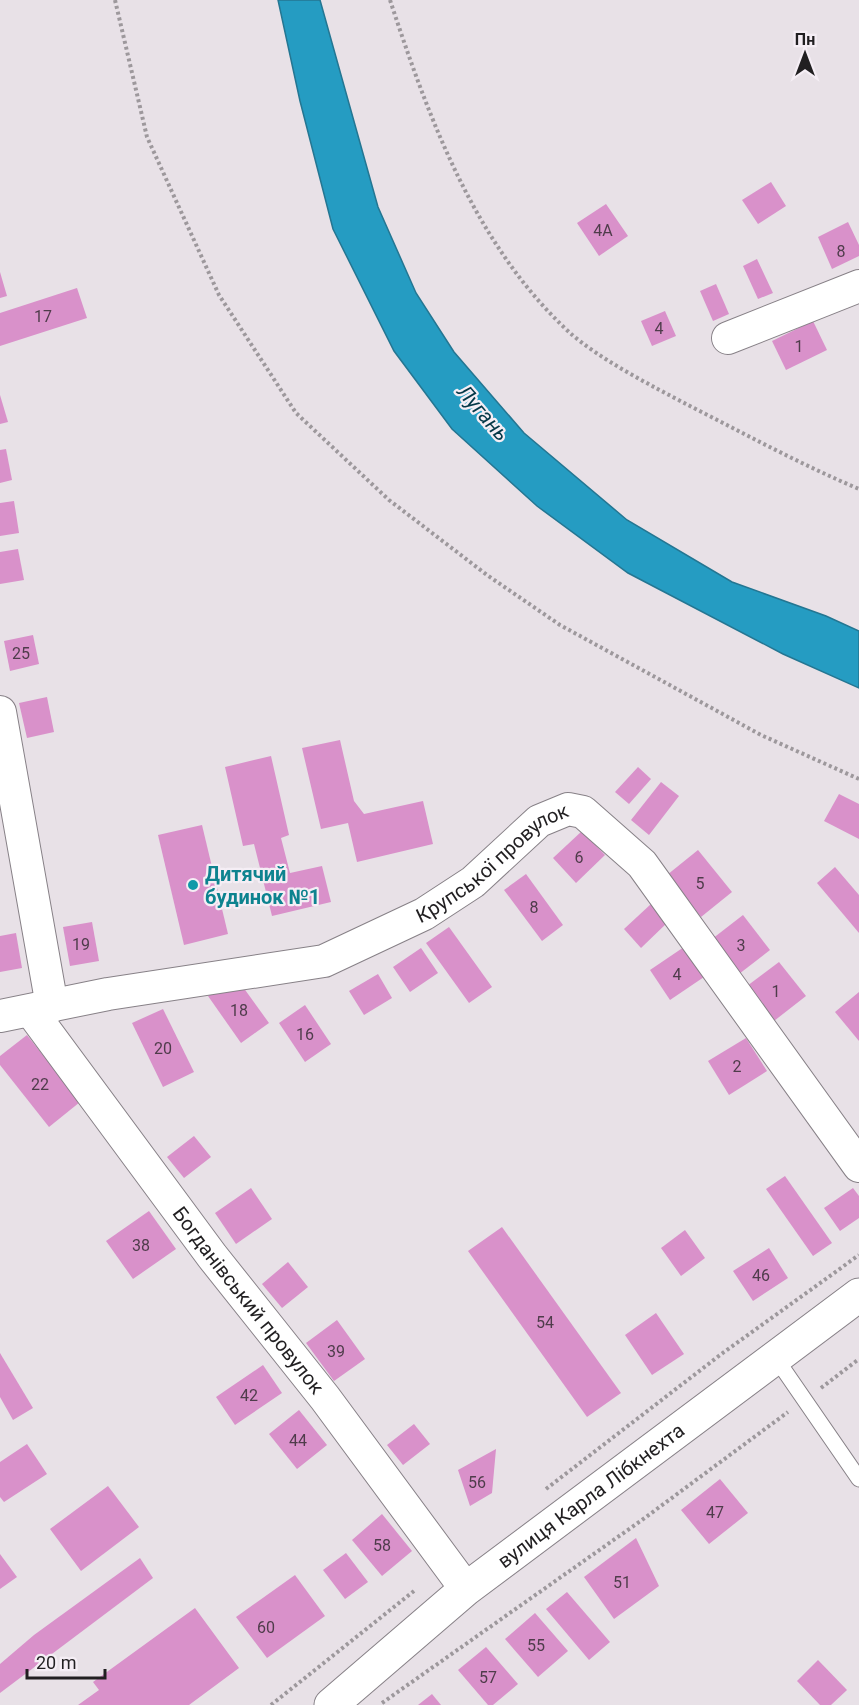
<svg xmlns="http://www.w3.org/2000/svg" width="859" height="1705" font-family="Roboto,sans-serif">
<rect width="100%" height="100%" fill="#e8e1e7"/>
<path fill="#259cc2" stroke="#247692" stroke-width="1.5" d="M278,0H320L378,207L416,293L454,352L524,433L627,520L732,582L826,616L859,631V688L783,654L628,573L537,506L452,429L394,351L333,229L300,101Z"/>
<g fill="#d991ca">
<path d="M771,182L786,206L758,224L742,200Z"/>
<path d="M606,204L628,236L599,256L577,223Z"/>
<path d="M848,222L859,245V256L832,269L818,237Z"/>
<path d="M757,259L773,293L758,299L743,266Z"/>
<path d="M0,272L7,296L0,298Z"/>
<path d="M716,284L729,314L713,321L700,291Z"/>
<path d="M77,288L87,318L0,346V313Z"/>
<path d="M665,311L676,336L652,346L641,321Z"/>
<path d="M813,321L827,350L786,370L772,341Z"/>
<path d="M0,395L8,422L0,424Z"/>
<path d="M6,449L12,480L0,483V450Z"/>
<path d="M14,501L19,533L0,536V503Z"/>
<path d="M18,549L24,580L0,584V552Z"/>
<path d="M33,635L39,664L10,671L4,641Z"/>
<path d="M47,697L54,732L27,738L19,703Z"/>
<path d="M340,740L354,801L364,814L423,801L433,844L357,862L348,823L321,829L302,748Z"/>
<path d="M271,756L289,835L281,838L290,873L322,866L331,902L272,916L254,844L243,846L225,767Z"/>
<path d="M638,767L651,779L629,804L615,792Z"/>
<path d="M661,782L679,796L649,835L631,820Z"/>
<path d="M839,794L859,804V839L824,821Z"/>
<path d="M202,825L228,934L184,945L158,835Z"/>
<path d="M582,831L605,855L576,883L553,858Z"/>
<path d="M698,850L732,892L701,917L667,875Z"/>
<path d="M835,867L859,895V933L817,883Z"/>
<path d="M526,874L563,925L542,941L504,890Z"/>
<path d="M651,904L668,922L641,948L624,929Z"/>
<path d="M743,915L770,950L739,974L712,939Z"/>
<path d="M92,922L99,961L70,966L63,927Z"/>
<path d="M449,927L492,987L469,1003L426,943Z"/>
<path d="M16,933L22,968L0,972V936Z"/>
<path d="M684,947L704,977L670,1000L650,970Z"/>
<path d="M421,948L438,973L410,992L393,967Z"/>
<path d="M779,962L806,996L774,1021L747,986Z"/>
<path d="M378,974L392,998L364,1015L349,991Z"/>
<path d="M243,987L269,1023L241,1043L208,996L221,988Z"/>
<path d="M859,992V1041L835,1012Z"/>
<path d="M305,1005L331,1044L305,1062L279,1023Z"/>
<path d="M163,1009L194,1072L163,1087L132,1023Z"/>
<path d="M27,1035L80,1102L49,1127L0,1065V1056Z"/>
<path d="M746,1038L767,1071L729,1095L708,1061Z"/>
<path d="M194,1136L211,1157L184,1178L167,1157Z"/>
<path d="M785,1176L832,1243L813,1256L766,1189Z"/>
<path d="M251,1188L272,1219L236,1244L215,1213Z"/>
<path d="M853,1188L859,1196V1218L840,1231L824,1208Z"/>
<path d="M149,1211L176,1249L133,1279L106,1241Z"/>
<path d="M502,1227L621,1393L587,1417L468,1251Z"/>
<path d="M685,1230L705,1258L681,1276L661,1248Z"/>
<path d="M769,1248L788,1278L753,1301L733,1271Z"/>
<path d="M288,1262L308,1287L282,1308L262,1284Z"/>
<path d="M656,1313L684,1354L652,1375L625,1335Z"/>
<path d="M337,1320L365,1359L334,1381L306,1343Z"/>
<path d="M0,1353L33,1408L13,1420L0,1397Z"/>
<path d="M263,1365L282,1393L235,1425L216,1397Z"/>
<path d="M299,1410L327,1445L297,1469L269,1434Z"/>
<path d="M414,1424L430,1444L403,1465L387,1445Z"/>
<path d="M27,1444L47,1474L4,1502L0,1497V1462Z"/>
<path d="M496,1449L492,1493L470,1506L458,1470Z"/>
<path d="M720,1479L748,1513L709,1544L681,1510Z"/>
<path d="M108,1486L139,1527L81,1571L50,1529Z"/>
<path d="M382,1514L412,1551L382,1576L352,1540Z"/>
<path d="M636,1538L659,1586L614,1619L584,1577Z"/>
<path d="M346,1553L368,1582L345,1599L323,1570Z"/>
<path d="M0,1554L17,1577L0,1589Z"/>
<path d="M140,1558L153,1578L0,1693V1664L34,1635Z"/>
<path d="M295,1575L325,1616L267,1658L236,1617Z"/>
<path d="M567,1592L610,1642L589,1660L546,1609Z"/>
<path d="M195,1608L239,1668L189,1705H78L99,1690L93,1682Z"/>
<path d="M535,1613L568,1651L538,1677L505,1639Z"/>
<path d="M486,1647L518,1684L493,1705H488L458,1670Z"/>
<path d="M818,1660L847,1690L831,1705H820L797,1681Z"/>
<path d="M432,1694L441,1705H418Z"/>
</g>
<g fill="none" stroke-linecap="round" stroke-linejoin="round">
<g stroke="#878187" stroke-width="17">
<path id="service" d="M775,1357L859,1479"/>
</g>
<g stroke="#878187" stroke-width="34">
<g id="minor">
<path d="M728,338L859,286"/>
<path d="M0,712L52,1006"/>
<path id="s1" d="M31,1011L212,1256L325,1398L466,1589"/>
<path id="s2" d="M0,1016L108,994L324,961L424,914L473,882L539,821L568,809L583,812L642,864L859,1166"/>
</g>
</g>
<g stroke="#878187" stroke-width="35">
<g id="tertiary">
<path id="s3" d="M331,1705L466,1589L859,1295"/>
</g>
</g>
<g stroke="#9d989c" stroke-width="4" stroke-dasharray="3 3" stroke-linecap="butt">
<path d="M115,0L147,137L219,295L296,413L389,500L487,575L560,625L761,735L859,779"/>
<path d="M390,0C429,119 475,245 569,332C599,359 652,386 688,405C745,434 800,464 859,489"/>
<path d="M821,1388L859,1359"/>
<path d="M546,1489L724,1352L859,1255"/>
<path d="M382,1703L642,1520L788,1412"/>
<path d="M271,1705L414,1591"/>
</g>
<use href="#service" stroke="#fff" stroke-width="15"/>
<use href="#minor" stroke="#fff" stroke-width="32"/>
<use href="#tertiary" stroke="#fff" stroke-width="33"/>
</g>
<circle fill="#0f9aa8" stroke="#f5eef5" stroke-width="2" cx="193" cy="885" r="6"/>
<g text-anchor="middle" stroke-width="4.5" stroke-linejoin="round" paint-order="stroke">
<g font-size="16" fill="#4f3c4b">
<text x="603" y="236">4А</text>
<text x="841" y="257">8</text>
<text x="43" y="322">17</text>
<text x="659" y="334">4</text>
<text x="799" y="352">1</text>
<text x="21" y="659">25</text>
<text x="579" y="863">6</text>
<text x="700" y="889">5</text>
<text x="534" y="913">8</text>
<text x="81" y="950">19</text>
<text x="741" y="951">3</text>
<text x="677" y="980">4</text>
<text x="776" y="997">1</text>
<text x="239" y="1016">18</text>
<text x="305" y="1040">16</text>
<text x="163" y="1054">20</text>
<text x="737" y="1072">2</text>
<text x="40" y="1090">22</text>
<text x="141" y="1251">38</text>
<text x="761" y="1281">46</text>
<text x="545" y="1328">54</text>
<text x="336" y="1357">39</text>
<text x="249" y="1401">42</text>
<text x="298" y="1446">44</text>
<text x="477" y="1488">56</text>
<text x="715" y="1518">47</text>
<text x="382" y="1551">58</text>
<text x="622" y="1588">51</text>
<text x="266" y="1633">60</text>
<text x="536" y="1651">55</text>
<text x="488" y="1683">57</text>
</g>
<g font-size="20" fill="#211f21" stroke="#f5eef5">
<text dy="7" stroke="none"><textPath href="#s2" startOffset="525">Крупської провулок</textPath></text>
<text dy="7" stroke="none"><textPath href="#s1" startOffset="362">Богданівський провулок</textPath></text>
<text dy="7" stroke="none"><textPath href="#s3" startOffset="334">вулиця Карла Лібкнехта</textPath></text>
</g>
<g font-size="20" font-weight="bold" fill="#0d838f" stroke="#f5eef5" text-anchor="start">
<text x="205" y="881">Дитячий<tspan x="205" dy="23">будинок №1</tspan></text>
</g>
<g font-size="21" font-style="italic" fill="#043848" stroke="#f5eef5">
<text transform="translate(483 413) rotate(49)" y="7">Лугань</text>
</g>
</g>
<g transform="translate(805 54)" stroke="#f5eef5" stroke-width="4.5" paint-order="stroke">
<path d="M0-4.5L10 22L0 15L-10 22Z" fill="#211f21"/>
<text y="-9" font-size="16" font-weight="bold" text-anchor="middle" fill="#211f21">Пн</text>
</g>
<path d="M27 1669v9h78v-9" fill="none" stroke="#211f21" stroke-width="3"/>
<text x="36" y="1669" font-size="18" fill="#211f21" stroke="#f5eef5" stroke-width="4.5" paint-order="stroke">20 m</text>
</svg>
